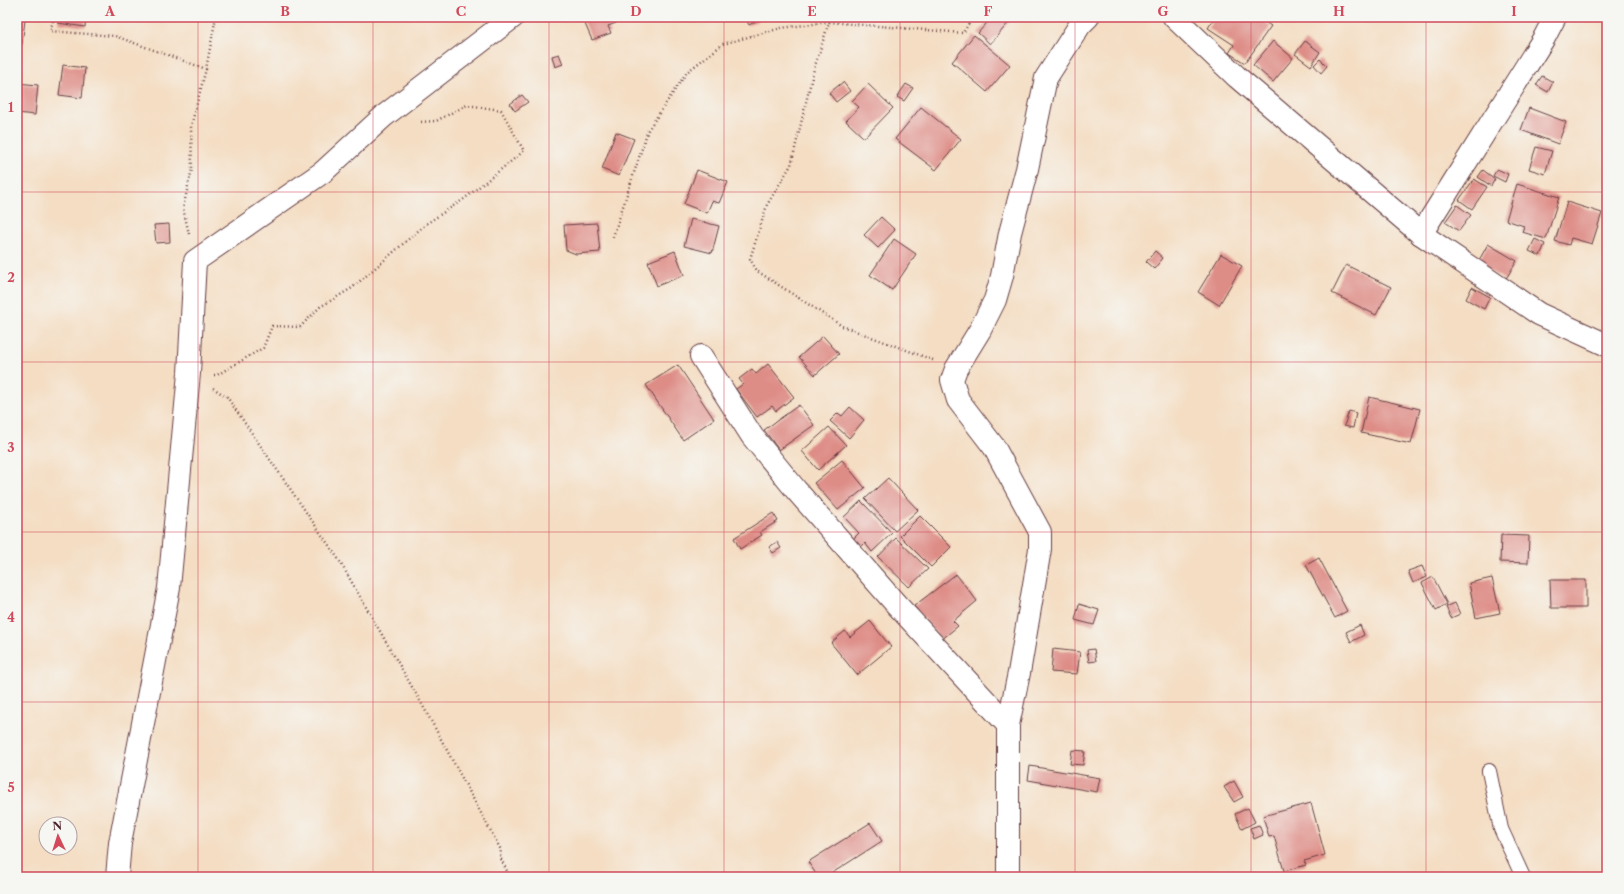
<svg xmlns="http://www.w3.org/2000/svg" width="1624" height="894" font-family="'Libre Caslon Text',serif">
<rect width="100%" height="100%" fill="#f6f6f2"/>
<filter id="ink" filterUnits="userSpaceOnUse"><feTurbulence type="fractalNoise" baseFrequency=".025" numOctaves="2"/><feDisplacementMap in="SourceGraphic" scale="8" xChannelSelector="R" yChannelSelector="G"/><feConvolveMatrix kernelMatrix="1 2 1 2 8 2 1 2 1" color-interpolation-filters="sRGB"/></filter>
<filter id="wash" filterUnits="userSpaceOnUse"><feTurbulence type="fractalNoise" baseFrequency=".012" numOctaves="4" result="noise"/><feDisplacementMap in="SourceGraphic" scale="16" xChannelSelector="R" yChannelSelector="G"/><feGaussianBlur stdDeviation="0.9" result="paint"/><feColorMatrix in="noise" values="0 0 0 0 0 0 0 0 0 0 0 0 0 0 0 0 0 1.4 0 .05"/><feComposite in="paint" operator="in"/></filter>
<g filter="url(#wash)">
<rect width="100%" height="100%" fill="#f4ddc2"/>
<g id="blocks">
<g fill="#de8c86">
<path d="M59,17H86L85,27L58,23Z"/>
<path d="M582,17H614L616,23L608,26L611,33L592,40Z"/>
<path d="M745,17H764L749,25Z"/>
<path d="M992,17H1008L1011,20L990,44L978,33Z"/>
<path d="M1215,17H1258L1271,26L1245,63L1229,53L1234,45L1208,28Z"/>
<path d="M17,19L25,20L22,44H17Z"/>
<path d="M974,35L1010,65L987,92L952,62Z"/>
<path d="M1273,41L1293,58L1273,82L1253,65Z"/>
<path d="M1305,41L1320,52L1311,66L1295,54Z"/>
<path d="M559,54L563,64L555,67L552,56Z"/>
<path d="M1320,59L1327,66L1321,73L1314,65Z"/>
<path d="M63,65L85,68L82,98L59,95Z"/>
<path d="M1542,76L1553,82L1548,92L1536,85Z"/>
<path d="M843,82L850,91L836,102L829,93Z"/>
<path d="M17,83L38,85L35,115L17,113Z"/>
<path d="M868,84L893,108L864,138L846,121L859,107L852,101Z"/>
<path d="M906,84L913,88L904,101L897,97Z"/>
<path d="M522,95L528,102L515,111L510,104Z"/>
<path d="M921,107L961,139L936,170L895,139Z"/>
<path d="M1529,108L1566,122L1558,144L1521,130Z"/>
<path d="M616,132L634,139L619,176L602,169Z"/>
<path d="M1536,147L1552,151L1545,174L1529,169Z"/>
<path d="M1497,169L1508,174L1505,182L1493,176Z"/>
<path d="M697,170L728,182L719,203L712,201L707,213L684,204Z"/>
<path d="M1483,170L1495,179L1491,186L1478,177Z"/>
<path d="M1474,179L1487,187L1472,209L1459,200Z"/>
<path d="M1517,184L1559,197L1546,239L1522,232L1524,226L1506,220Z"/>
<path d="M1567,202L1602,213L1592,244L1571,238L1569,245L1555,241Z"/>
<path d="M1457,205L1471,215L1459,231L1445,222Z"/>
<path d="M881,217L895,230L878,248L864,235Z"/>
<path d="M691,219L719,226L712,253L684,246Z"/>
<path d="M597,223L600,252L576,254L566,250L564,225Z"/>
<path d="M169,224L170,242L156,243L154,225Z"/>
<path d="M894,239L916,254L892,290L870,275Z"/>
<path d="M1535,239L1545,244L1540,256L1529,251Z"/>
<path d="M1488,244L1517,261L1505,280L1477,264Z"/>
<path d="M675,251L684,275L657,286L648,262Z"/>
<path d="M1155,251L1163,258L1154,269L1146,262Z"/>
<path d="M1221,254L1242,266L1219,305L1198,292Z"/>
<path d="M1346,265L1391,287L1376,315L1332,293Z"/>
<path d="M1472,287L1490,297L1484,309L1466,299Z"/>
<path d="M823,336L839,354L815,375L799,357Z"/>
<path d="M768,364L794,397L776,411L772,406L757,417L736,389L743,384L739,379L752,369L756,374Z"/>
<path d="M678,365L714,419L683,440L646,385Z"/>
<path d="M1369,397L1420,409L1411,444L1361,433Z"/>
<path d="M799,405L814,425L779,450L764,430Z"/>
<path d="M850,407L864,420L849,438L830,421L838,413L842,416Z"/>
<path d="M1349,411L1356,413L1353,428L1344,426Z"/>
<path d="M829,427L846,445L818,470L802,451Z"/>
<path d="M842,460L865,488L838,510L814,483Z"/>
<path d="M888,478L918,510L895,531L865,499Z"/>
<path d="M861,501L892,533L872,552L865,543L859,549L851,541L859,533L844,517Z"/>
<path d="M773,513L778,521L760,532L762,535L740,549L734,538Z"/>
<path d="M920,516L951,547L931,567L900,536Z"/>
<path d="M1501,535L1529,536L1528,563L1500,562Z"/>
<path d="M896,538L928,569L909,587L878,557Z"/>
<path d="M777,542L781,548L773,553L769,547Z"/>
<path d="M1319,558L1347,611L1335,618L1306,565Z"/>
<path d="M1422,566L1427,577L1413,583L1408,571Z"/>
<path d="M956,574L977,601L953,621L958,626L941,640L914,606Z"/>
<path d="M1433,577L1447,604L1436,610L1422,583Z"/>
<path d="M1492,578L1500,613L1476,618L1469,583Z"/>
<path d="M1550,580H1586V608H1551Z"/>
<path d="M1455,603L1460,614L1451,618L1446,607Z"/>
<path d="M1079,604L1099,610L1094,625L1075,620Z"/>
<path d="M870,621L891,647L857,675L831,643L845,631L850,637Z"/>
<path d="M1360,625L1364,635L1351,642L1346,632Z"/>
<path d="M1053,649L1080,652L1077,674L1051,672Z"/>
<path d="M1094,649L1096,661L1089,662L1087,650Z"/>
<path d="M1072,750L1085,751L1083,765L1070,764Z"/>
<path d="M1030,766L1100,778L1097,792L1028,780Z"/>
<path d="M1234,781L1243,797L1234,802L1224,787Z"/>
<path d="M1311,803L1325,855L1304,861L1306,865L1284,871L1274,836L1269,837L1263,816Z"/>
<path d="M1248,808L1255,822L1242,829L1235,814Z"/>
<path d="M870,823L882,841L826,877H818L808,862Z"/>
<path d="M1259,825L1263,835L1254,839L1250,828Z"/>
</g>
</g>
</g>
<g filter="url(#ink)">
<use href="#blocks" fill-opacity="0" stroke="#643c42" stroke-width="1"/>
<g fill="none" stroke-linecap="round" stroke-linejoin="round">
<g stroke="#643c42" stroke-width="16">
<path id="service" d="M1489,771L1501,829L1523,877"/>
</g>
<g stroke="#643c42" stroke-width="24">
<g id="minor">
<path d="M1174,17L1237,77L1421,234L1539,314L1607,345"/>
<path d="M1421,234L1544,38L1555,17"/>
<path d="M701,356L752,436L796,490L896,604L1008,725"/>
<path d="M117,877L120,843L169,588L189,373L195,261L323,172L384,116L513,17"/>
<path d="M1008,877V725L1019,673L1040,549V532L994,447L958,400L952,380L956,369L980,330L995,300L1002,276L1010,233L1027,169L1046,78L1080,25L1088,17"/>
</g>
</g>
<g stroke="#643c42" stroke-width="2.5" stroke-dasharray="1 3" stroke-linecap="butt">
<path d="M54,17L50,31L115,36L206,69L216,17"/>
<path d="M189,234L183,208L192,169L191,126L206,69"/>
<path d="M613,237L648,130L687,72L723,44L781,28L829,22"/>
<path d="M933,360L842,326L757,271L750,259L767,205L791,165L814,69L829,22L963,33L973,17"/>
<path d="M214,375H217L263,348L272,326L300,327L320,307L352,288L426,224L464,199L524,151L501,110L467,105L436,121L420,122"/>
<path d="M213,388L227,397L339,560L423,706L501,850L500,857L510,877"/>
</g>
<use href="#service" stroke="#fff" stroke-width="14"/>
<use href="#minor" stroke="#fff" stroke-width="22"/>
</g>
</g>
<path fill="none" stroke="#d1495b" stroke-width="1" stroke-opacity="0.55" d="M198,17V877M373,17V877M549,17V877M724,17V877M900,17V877M1075,17V877M1251,17V877M1426,17V877M17,192H1607M17,362H1607M17,532H1607M17,702H1607"/>
<rect width="1624" height="894" fill="none" stroke="#f6f6f2" stroke-width="44"/>
<g transform="translate(58 836) rotate(356)"><circle r="19" fill="#f6f6f2" stroke="#b1a0a2"/>
<path d="M0-3L7 15L0 10L-7 15Z" fill="#d1495b"/>
<text y="-6" font-size="11" font-weight="bold" text-anchor="middle" fill="#4a1f2b">N</text>
</g>
<rect x="22" y="22" width="1580" height="850" fill="none" stroke="#d1495b" stroke-width="1.5"/>
<g font-size="13" text-anchor="middle" font-weight="bold" fill="#d1495b">
<text x="110" y="16">A</text>
<text x="285" y="16">B</text>
<text x="461" y="16">C</text>
<text x="636" y="16">D</text>
<text x="812" y="16">E</text>
<text x="988" y="16">F</text>
<text x="1163" y="16">G</text>
<text x="1339" y="16">H</text>
<text x="1514" y="16">I</text>
<text x="11" y="112">1</text>
<text x="11" y="282">2</text>
<text x="11" y="452">3</text>
<text x="11" y="622">4</text>
<text x="11" y="792">5</text>
</g>
</svg>
